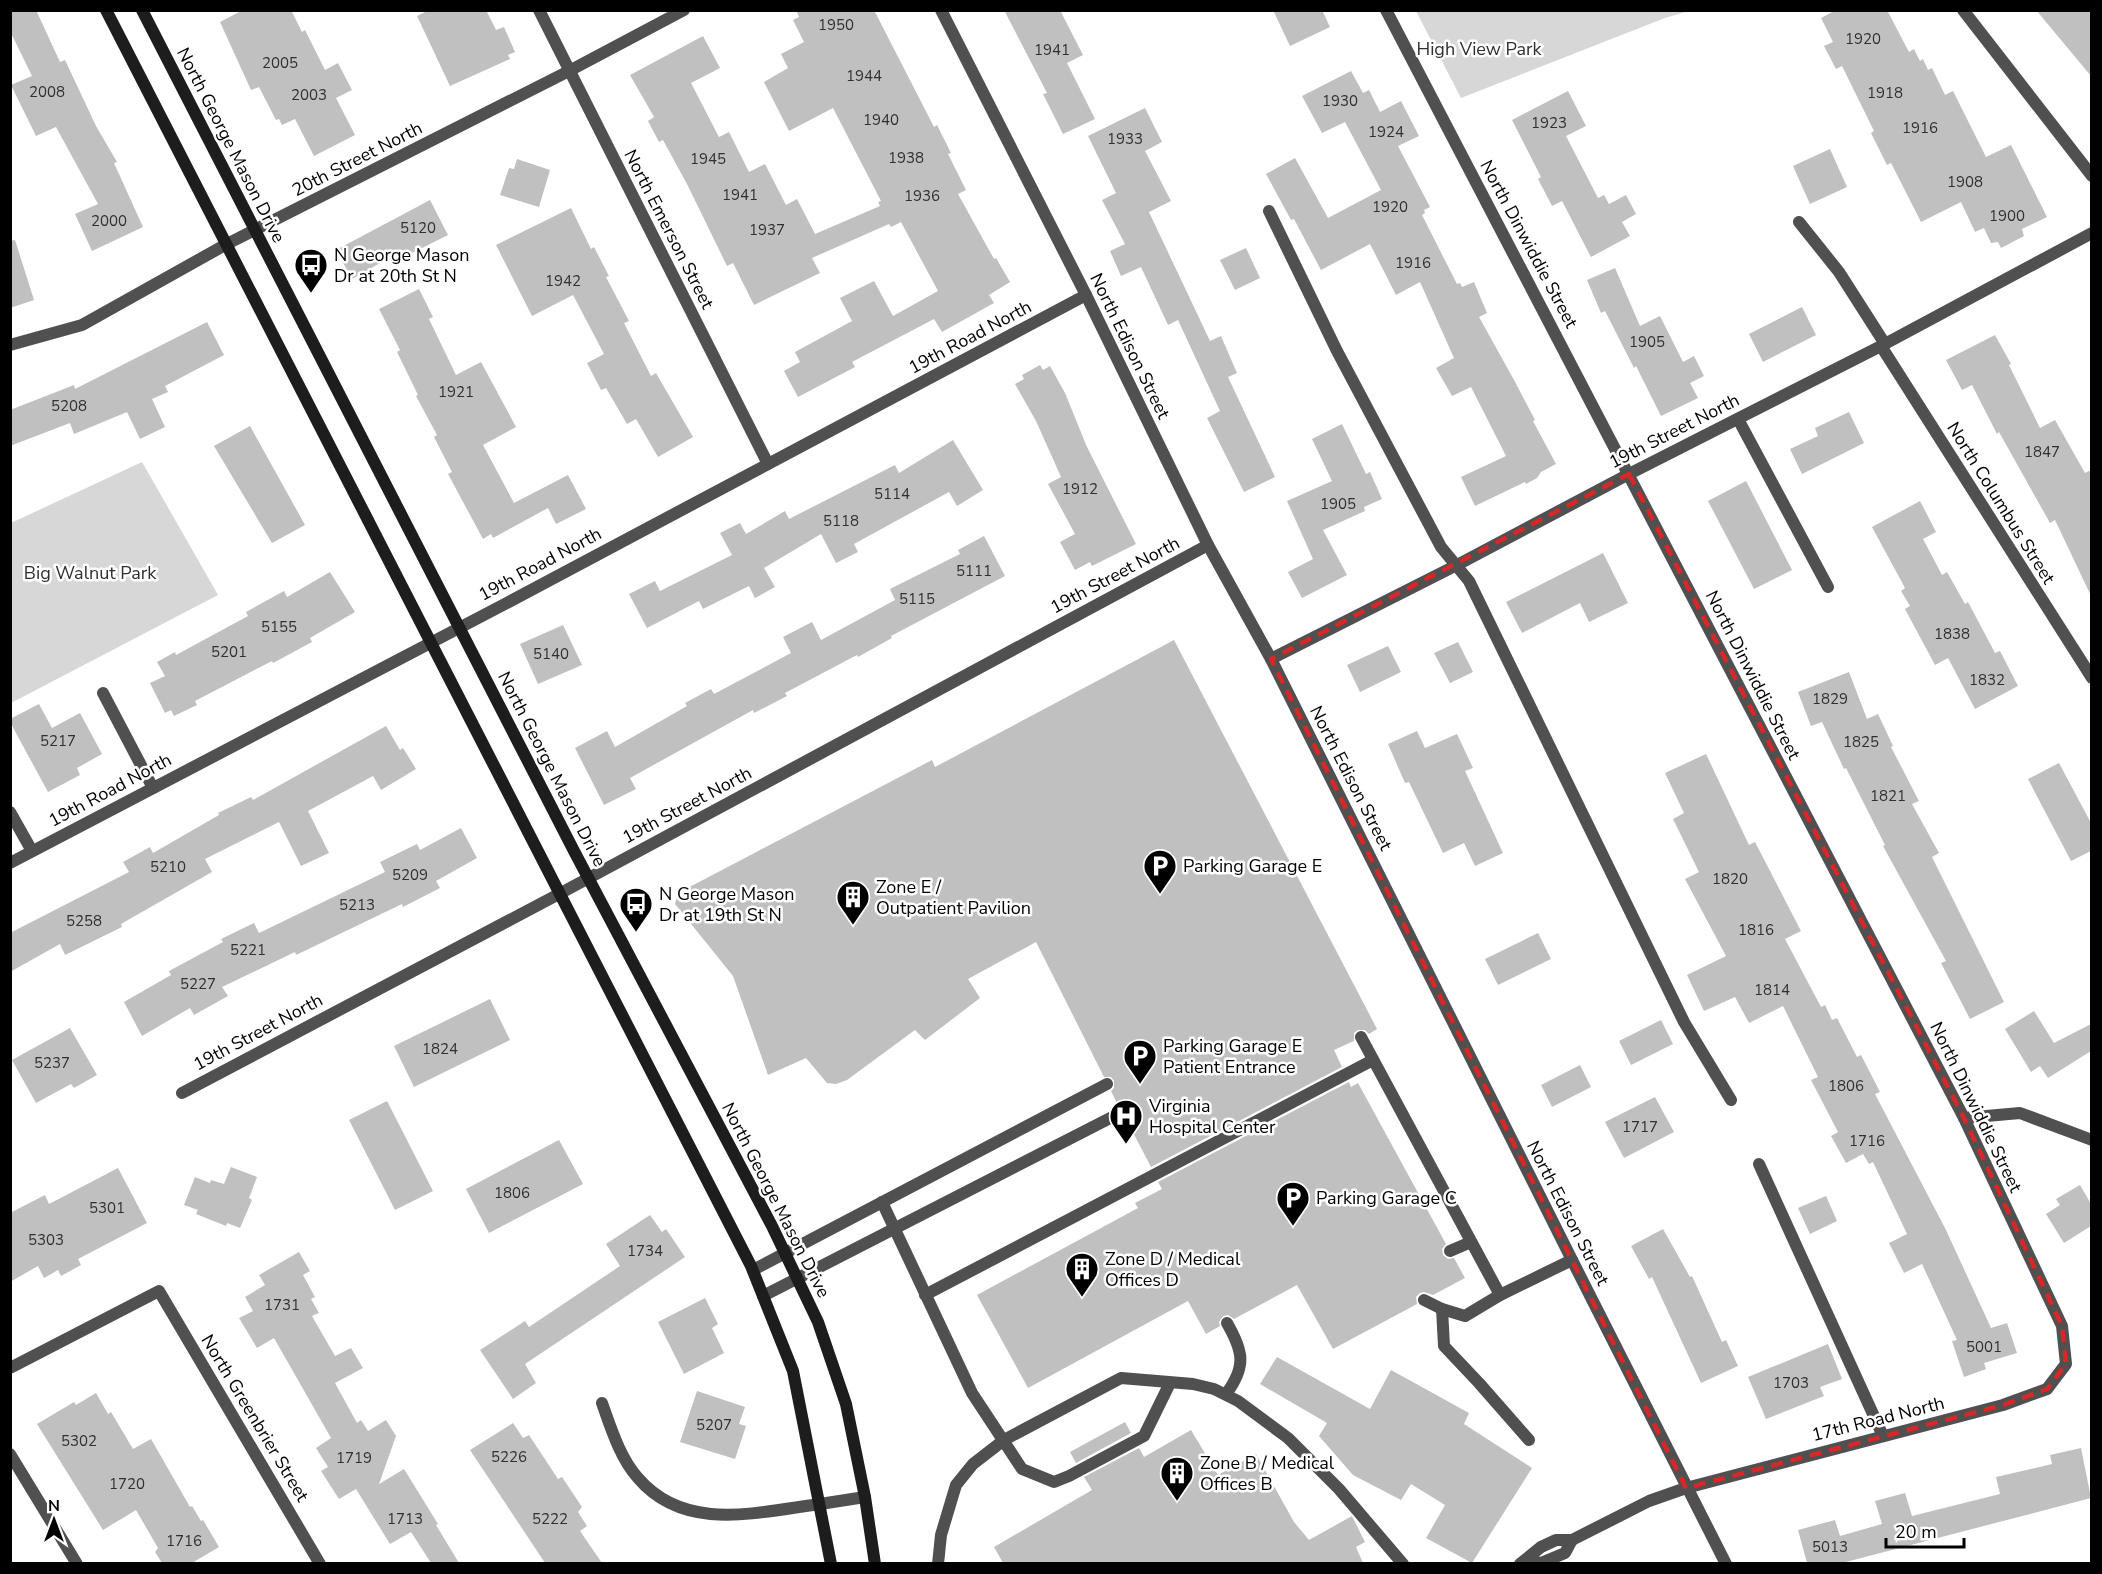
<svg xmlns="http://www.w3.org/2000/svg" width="2102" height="1574" font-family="'Nunito Sans',sans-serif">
<rect width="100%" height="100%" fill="#fff"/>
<g fill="#d7d7d7">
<path d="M1416,11H1689L1665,18L1461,98Z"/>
<path d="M142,462L218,595L11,703V523Z"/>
</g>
<g fill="#c0c0c0">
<path d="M10,10H36L60,62L65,60L96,126L117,162L114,163L143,227L92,251L75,214L98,204L56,127L36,136L11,85L32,76L10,31Z"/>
<path d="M243,10H291L302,32L305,30L325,70L338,63L352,90L336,98L355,135L314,156L295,119L282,125L279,119L276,120L259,87L251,90L220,22Z"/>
<path d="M429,10H486L496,30L504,27L515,52L508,55L510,59L450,86L417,16Z"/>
<path d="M796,10H874L934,127L937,125L951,153L948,154L966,190L958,194L994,259L996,258L1010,282L989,295L994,303L942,332L934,319L852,362L855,367L798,397L784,371L800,362L795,352L852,321L840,298L874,281L893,316L938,291L901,222L891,227L889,224L812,258L820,273L754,305L733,263L727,266L688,186L663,140L659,142L648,121L654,117L630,75L703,36L720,68L691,83L719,137L729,132L749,172L765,164L786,205L797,199L815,234L880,206L878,202L881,201L833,108L789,131L764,82L788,68L781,54L804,42L793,20L799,17Z"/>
<path d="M1004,10H1060L1083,55L1067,63L1095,119L1063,134L1043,94L1047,93Z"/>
<path d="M1273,10H1322L1330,27L1290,46Z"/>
<path d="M1836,10H1887L1909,52L1914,49L1920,61L1923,59L1928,70L1932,68L1945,95L1953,91L1986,157L2011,145L2047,217L2022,229L2024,236L2001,248L1998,242L1991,243L1984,228L1975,232L1961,202L1921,222L1891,163L1887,165L1871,133L1874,131L1842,66L1836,69L1824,46L1833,42L1821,18Z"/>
<path d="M2036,10H2091V76Z"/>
<path d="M1351,71L1363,93L1369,90L1380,112L1401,101L1419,136L1398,146L1430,207L1424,210L1425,213L1422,215L1457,284L1460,283L1462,287L1474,282L1487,313L1479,317L1514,380L1535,420L1533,421L1556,464L1541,472L1537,478L1526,484L1525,482L1475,506L1461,477L1506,456L1471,387L1452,396L1436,368L1454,358L1420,282L1396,295L1370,244L1321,270L1294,219L1291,220L1266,174L1295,158L1328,218L1381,190L1345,122L1322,133L1302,96Z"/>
<path d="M1568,91L1586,126L1566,136L1598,198L1604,195L1609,204L1626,195L1636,214L1622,222L1630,236L1591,257L1562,201L1552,206L1538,179L1541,177L1512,120Z"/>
<path d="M1145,108L1162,142L1145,151L1171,201L1149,212L1210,341L1221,336L1237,373L1228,377L1275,477L1244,492L1207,418L1220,411L1178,320L1168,325L1141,267L1121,276L1110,251L1125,244L1102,200L1116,193L1088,136Z"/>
<path d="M1830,149L1847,187L1810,204L1793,166Z"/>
<path d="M517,159L550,170L539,207L500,195L509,168L514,169Z"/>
<path d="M430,200L448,235L406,256L403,250L352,279L336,250Z"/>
<path d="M571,208L591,249L594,247L609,276L606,277L629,321L624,323L651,376L656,373L693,437L658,457L636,419L627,424L606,388L601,390L587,363L604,354L573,295L532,316L496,245Z"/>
<path d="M15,240L34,300L10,308V241Z"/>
<path d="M1246,248L1260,278L1235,290L1220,260Z"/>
<path d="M1615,268L1640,326L1660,316L1683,362L1694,356L1704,376L1690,383L1698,398L1661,416L1636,366L1634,368L1605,311L1601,313L1587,280Z"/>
<path d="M419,289L433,317L429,319L456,375L481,362L516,427L483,445L514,503L568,475L586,509L556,524L548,508L493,538L491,534L483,539L448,474L452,472L434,437L437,435L416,396L418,395L397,352L400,350L379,309Z"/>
<path d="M1802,307L1816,335L1763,362L1749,334Z"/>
<path d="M207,322L224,355L165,386L168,392L152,399L165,427L140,439L127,412L74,434L70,423L10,446V410L74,385L75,389Z"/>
<path d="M1995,335L2011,364L2009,365L2040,428L2055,420L2085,473L2091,470V596L2055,520L2050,523L1999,432L1997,434L1972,385L1962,390L1946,360Z"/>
<path d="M1040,365L1043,370L1050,366L1065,393L1087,447L1136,544L1092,566L1090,562L1075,570L1060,542L1075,534L1048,484L1061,477L1036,421L1015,384L1024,379L1022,375Z"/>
<path d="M1849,412L1864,443L1802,474L1790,449L1818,436L1815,428Z"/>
<path d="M1342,424L1366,474L1370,472L1382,499L1364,507L1365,511L1323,530L1347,575L1302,598L1288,572L1313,559L1287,501L1332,481L1312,439Z"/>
<path d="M250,426L305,525L272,543L214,446Z"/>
<path d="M953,440L983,490L957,506L949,492L854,544L858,552L836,563L821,534L764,568L775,587L755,598L749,586L703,609L699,601L647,628L629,594L655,581L660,591L732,555L720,533L740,523L746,534L785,511L789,519L895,465L899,473Z"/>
<path d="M1746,481L1792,570L1754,589L1708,501Z"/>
<path d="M1920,501L1936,532L1923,539L1942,575L1947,572L1965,604L1968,602L1995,653L2000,651L2018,686L1975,709L1948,658L1935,665L1905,609L1910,606L1901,591L1905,588L1872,527Z"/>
<path d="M984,536L1005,576L891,636L892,638L858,657L857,655L785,693L787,696L754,713L753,710L630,778L636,789L604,805L575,748L607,731L615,747L687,706L685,703L711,689L714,694L791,653L783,637L812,622L821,640L895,600L890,589L960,554L958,550Z"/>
<path d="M1603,553L1628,603L1589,622L1580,603L1522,633L1506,602Z"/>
<path d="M330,572L355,612L310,638L312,642L273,663L272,661L195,701L197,705L174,716L171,710L165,713L150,683L165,676L157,662L175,652L176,655L248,616L246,612L284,591L287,597Z"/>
<path d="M563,625L582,665L538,684L520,644Z"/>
<path d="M1174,640L1377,1029L1369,1034L1365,1030H1358L1354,1033V1041L1334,1050L1342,1067L1151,1167L1126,1119L1129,1116L1130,1109L1126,1105H1118L1111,1091L1114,1088V1081L1111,1077H1104L1036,942L968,979L980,998L925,1040L915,1030L847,1080L836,1084L827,1083L806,1058L768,1075L733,976L675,904L678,893L932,760L935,767Z"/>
<path d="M1458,642L1473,672L1450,683L1434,653Z"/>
<path d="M1388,646L1401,672L1360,692L1347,665Z"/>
<path d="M1849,672L1867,719L1878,714L1893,746L1891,747L1919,801L1912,804L1939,853L1932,857L2004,1002L1970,1019L1941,963L1946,961L1883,846L1885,845L1846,768L1844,769L1822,722L1811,726L1798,692Z"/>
<path d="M39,704L52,728L80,713L102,754L77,768L80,775L48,792L10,722V719Z"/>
<path d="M386,726L400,750L403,748L416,769L381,790L373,776L308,811L329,853L301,866L279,822L205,859L212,872L121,924L122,927L65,955L60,944L10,972V933L129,872L123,862L150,847L153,853L219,815L218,813L251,797L253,800Z"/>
<path d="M1417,731L1425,748L1457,734L1473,768L1465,771L1503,853L1475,866L1464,843L1443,853L1409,782L1405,783L1388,744Z"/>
<path d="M1706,754L1749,845L1755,842L1801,931L1785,939L1821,1007L1825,1005L1832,1020L1837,1018L1857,1057L1861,1055L1880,1092L1875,1094L1946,1230L1991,1328L2007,1323L2017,1353L1984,1363L1986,1369L1964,1377L1952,1341L1957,1340L1922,1264L1904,1273L1889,1243L1907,1234L1873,1162L1869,1164L1863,1154L1846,1163L1831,1136L1838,1132L1811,1080L1818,1077L1783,1006L1749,1023L1735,997L1704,1011L1687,975L1726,956L1685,879L1699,872L1673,819L1684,813L1665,773Z"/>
<path d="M2059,763L2091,823V851L2071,861L2028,779Z"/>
<path d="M461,828L477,858L436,881L440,888L403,907L402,904L296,955L295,952L222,987L228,996L194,1015L190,1008L142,1036L124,1002L171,975L169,971L223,942L221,939L254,923L259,933L385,872L380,862L417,844L420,850Z"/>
<path d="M1538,933L1551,959L1498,985L1485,959Z"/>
<path d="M490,999L510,1040L414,1087L394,1046Z"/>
<path d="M2034,1011L2054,1043L2091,1024V1051L2048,1078L2040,1066L2031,1072L2005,1029Z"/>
<path d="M1661,1020L1673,1044L1631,1065L1619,1041Z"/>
<path d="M70,1028L97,1075L74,1088L71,1084L36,1103L12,1060Z"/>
<path d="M1580,1065L1591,1087L1552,1107L1541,1085Z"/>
<path d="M1349,1082L1351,1087L1358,1083L1446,1244L1442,1249L1443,1255L1448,1259L1454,1258L1465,1278L1433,1295L1424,1292L1420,1293L1416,1297L1417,1304L1333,1349L1297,1285L1234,1319L1228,1315L1223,1316L1219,1322L1220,1326L1206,1334L1188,1301L1028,1388L977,1295L1138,1208L1135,1203L1162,1189L1158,1182Z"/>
<path d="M1655,1097L1674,1132L1624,1158L1605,1122Z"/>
<path d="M387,1101L433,1191L395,1210L349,1120Z"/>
<path d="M559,1140L583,1184L489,1233L466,1189Z"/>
<path d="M231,1167L257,1177L249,1198L252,1200L240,1228L227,1223L226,1226L196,1214L198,1210L184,1205L195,1177L210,1183L211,1180L224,1184Z"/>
<path d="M118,1168L147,1223L78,1259L81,1265L61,1276L58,1270L44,1278L38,1266L10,1282V1213L45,1195L49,1204Z"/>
<path d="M2080,1185L2091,1204V1226L2064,1243L2046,1214L2060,1205L2056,1199Z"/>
<path d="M1826,1196L1837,1221L1810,1234L1798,1208Z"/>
<path d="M650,1215L662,1232L666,1229L685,1257L525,1364L536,1383L513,1399L480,1350L525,1321L529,1327L620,1266L606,1244Z"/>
<path d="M1663,1229L1690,1277L1692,1276L1722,1342L1726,1340L1738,1366L1701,1383L1652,1277L1649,1279L1631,1246Z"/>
<path d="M299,1252L310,1271L303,1275L315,1297L311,1299L319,1313L312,1316L335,1356L351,1348L363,1368L335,1383L357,1423L361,1420L368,1431L386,1420L396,1436L379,1484L404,1469L438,1524L436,1525L459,1563H431L411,1532L390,1544L356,1489L339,1499L321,1471L328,1467L316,1448L331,1438L274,1338L257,1348L239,1318L253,1311L245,1297L265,1285L259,1275Z"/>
<path d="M705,1298L718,1324L712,1328L724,1353L684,1374L658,1322Z"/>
<path d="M1828,1344L1842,1379L1820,1387L1824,1396L1766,1419L1748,1377Z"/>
<path d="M1277,1357L1370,1409L1391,1370L1469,1413L1464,1424L1532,1468L1472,1563L1426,1538L1445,1505L1411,1484L1401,1500L1353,1475L1319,1436L1327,1423L1260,1384Z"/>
<path d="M697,1391L745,1407L739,1424L746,1426L735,1459L680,1442Z"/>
<path d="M96,1393L108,1414L111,1412L133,1449L151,1439L190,1507L192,1506L201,1521L203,1520L219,1547L192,1563H162L155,1552L158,1548L136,1510L103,1530L37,1424L74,1402L76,1405Z"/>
<path d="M1125,1422L1131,1433L1076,1463L1070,1452Z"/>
<path d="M513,1423L523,1438L529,1435L558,1479L562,1477L582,1507L578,1512L587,1526L580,1531L602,1563H545L470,1450Z"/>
<path d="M1191,1430L1218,1475L1256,1454L1294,1522L1309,1540L1352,1516L1365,1542L1356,1547L1363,1563H1003L994,1547L1092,1490L1084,1477L1139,1448L1144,1457Z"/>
<path d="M2081,1448L2091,1498L1842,1563H1807L1798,1530L1835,1520L1840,1536L1882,1524L1875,1501L1905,1493L1912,1516L2000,1494L1996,1477L2052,1464L2050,1455Z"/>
</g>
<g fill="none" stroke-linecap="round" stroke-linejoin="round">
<g stroke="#505050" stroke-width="12">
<path d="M1269,211L1337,351L1441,547L1469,581L1684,1022L1731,1100"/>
<path d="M1799,222L1839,272L1885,344"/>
<path d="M1738,419L1828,587"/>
<path d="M103,693L153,788"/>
<path d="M10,812L32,851"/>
<path d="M1361,1037L1500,1295"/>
<path d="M1759,1164L1883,1436"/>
<path d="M882,1202L972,1393L1022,1469L1054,1482L1069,1476L1144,1436L1170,1383"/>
<path d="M1450,1251L1471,1242"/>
<path d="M753,1270L1107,1084"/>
<path d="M925,1295L1373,1060"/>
<path d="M763,1296L1122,1112"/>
<path d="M1424,1300L1442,1309L1465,1316L1500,1295L1572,1260"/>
<path d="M1442,1309L1444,1346L1479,1383L1529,1440"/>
<path d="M1226,1394C1247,1366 1243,1351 1227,1323"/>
<path d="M10,1454L77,1564"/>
<path d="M820,1504L865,1497"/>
<path d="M1526,1560L1541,1563L1565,1553L1572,1540"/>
<path d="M938,1564L941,1535L956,1485L973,1464L1004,1440L1121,1378L1193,1384L1214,1389L1238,1401L1288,1438L1339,1489L1403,1564"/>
<path d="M1520,1564L1541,1547L1556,1540H1572L1649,1501L1686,1488"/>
</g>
<g stroke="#505050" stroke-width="12">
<path d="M539,10L768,464"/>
<path d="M941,10L1086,295L1208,545L1271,659L1572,1260L1726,1564"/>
<path d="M1386,10L1964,1118L2062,1326L2066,1364L2047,1389L2003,1405L1686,1488"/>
<path d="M1963,10L2092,176"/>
<path d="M10,345L82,325L225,245L569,71L684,10"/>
<path d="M1881,346L2092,678"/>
<path d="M1271,659L1457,565L1629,474L1881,346L2092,233"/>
<path d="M10,863L503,605L1086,295"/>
<path d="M182,1093L559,894L1208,545"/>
<path d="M1964,1118L2020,1113L2092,1140"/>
<path d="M10,1368L159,1291L320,1564"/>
<path d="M602,1403C611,1428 620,1458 638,1478C685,1533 758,1512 820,1504"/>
</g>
<g stroke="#1d1d1d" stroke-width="12">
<path d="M106,10L751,1266L793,1371L831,1564"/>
<path d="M142,10L574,851L772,1226L818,1322L846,1404L865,1497L875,1564"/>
</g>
</g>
<path fill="none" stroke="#d62828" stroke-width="4.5" stroke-dasharray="12 8" stroke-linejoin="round" d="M1629,474L1964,1118L2062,1326L2066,1364L2047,1389L2003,1405L1686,1488L1271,659Z"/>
<defs>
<g id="bus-pin" transform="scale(1.725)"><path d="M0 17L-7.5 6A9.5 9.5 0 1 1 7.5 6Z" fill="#000" stroke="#fff"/><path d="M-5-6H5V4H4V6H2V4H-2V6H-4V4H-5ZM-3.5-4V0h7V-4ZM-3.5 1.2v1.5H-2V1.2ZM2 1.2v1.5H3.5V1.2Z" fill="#fff"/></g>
<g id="parking-pin" transform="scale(1.725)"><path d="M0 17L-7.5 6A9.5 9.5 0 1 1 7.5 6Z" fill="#000" stroke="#fff"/><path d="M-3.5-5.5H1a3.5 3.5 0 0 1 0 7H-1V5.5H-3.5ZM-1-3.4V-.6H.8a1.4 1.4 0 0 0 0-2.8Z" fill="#fff"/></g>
<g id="building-pin" transform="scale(1.725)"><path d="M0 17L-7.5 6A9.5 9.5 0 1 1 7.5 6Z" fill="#000" stroke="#fff"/><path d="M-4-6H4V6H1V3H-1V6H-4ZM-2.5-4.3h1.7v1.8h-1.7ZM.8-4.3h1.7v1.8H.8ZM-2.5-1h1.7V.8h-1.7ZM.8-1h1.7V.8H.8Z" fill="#fff"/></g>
<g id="hospital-pin" transform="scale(1.725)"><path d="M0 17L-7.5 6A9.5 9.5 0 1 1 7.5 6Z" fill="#000" stroke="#fff"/><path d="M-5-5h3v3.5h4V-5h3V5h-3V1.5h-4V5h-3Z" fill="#fff"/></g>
</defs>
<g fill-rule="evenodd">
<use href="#bus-pin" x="311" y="265"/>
<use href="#parking-pin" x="1160" y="866"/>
<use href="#building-pin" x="853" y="897"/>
<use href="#bus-pin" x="636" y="904"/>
<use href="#parking-pin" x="1140" y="1056"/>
<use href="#hospital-pin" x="1126" y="1116"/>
<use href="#parking-pin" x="1293" y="1198"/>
<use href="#building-pin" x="1082" y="1269"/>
<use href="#building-pin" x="1177" y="1473"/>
</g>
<g text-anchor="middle" stroke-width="5" stroke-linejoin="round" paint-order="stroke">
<g font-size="15" fill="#303030">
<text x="836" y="30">1950</text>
<text x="1863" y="44">1920</text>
<text x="1052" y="55">1941</text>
<text x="280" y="68">2005</text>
<text x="864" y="81">1944</text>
<text x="47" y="97">2008</text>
<text x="1885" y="98">1918</text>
<text x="309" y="100">2003</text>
<text x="1340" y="106">1930</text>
<text x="881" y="125">1940</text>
<text x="1549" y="128">1923</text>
<text x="1920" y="133">1916</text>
<text x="1386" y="137">1924</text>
<text x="1125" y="144">1933</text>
<text x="906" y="163">1938</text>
<text x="708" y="164">1945</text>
<text x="1965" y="187">1908</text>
<text x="740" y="200">1941</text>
<text x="922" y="201">1936</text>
<text x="1390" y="212">1920</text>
<text x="2007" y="221">1900</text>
<text x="109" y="226">2000</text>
<text x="418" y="233">5120</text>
<text x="767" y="235">1937</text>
<text x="1413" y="268">1916</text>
<text x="563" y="286">1942</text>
<text x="1647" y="347">1905</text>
<text x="456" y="397">1921</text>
<text x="69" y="411">5208</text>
<text x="2042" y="457">1847</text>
<text x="1080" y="494">1912</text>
<text x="892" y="499">5114</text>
<text x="1338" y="509">1905</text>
<text x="841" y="526">5118</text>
<text x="974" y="576">5111</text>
<text x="917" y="604">5115</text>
<text x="279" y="632">5155</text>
<text x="1952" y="639">1838</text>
<text x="229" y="657">5201</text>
<text x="551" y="659">5140</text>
<text x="1987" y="685">1832</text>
<text x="1830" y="704">1829</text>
<text x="58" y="746">5217</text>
<text x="1861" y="747">1825</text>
<text x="1888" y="801">1821</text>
<text x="168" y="872">5210</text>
<text x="410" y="880">5209</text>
<text x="1730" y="884">1820</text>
<text x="357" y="910">5213</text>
<text x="84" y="926">5258</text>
<text x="1756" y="935">1816</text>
<text x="248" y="955">5221</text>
<text x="198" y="989">5227</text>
<text x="1772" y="995">1814</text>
<text x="440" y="1054">1824</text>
<text x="52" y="1068">5237</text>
<text x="1846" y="1091">1806</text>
<text x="1640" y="1132">1717</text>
<text x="1867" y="1146">1716</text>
<text x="512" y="1198">1806</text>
<text x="107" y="1213">5301</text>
<text x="46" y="1245">5303</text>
<text x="645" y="1256">1734</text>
<text x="282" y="1310">1731</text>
<text x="1984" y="1352">5001</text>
<text x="1791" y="1388">1703</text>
<text x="714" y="1430">5207</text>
<text x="79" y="1446">5302</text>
<text x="509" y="1462">5226</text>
<text x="354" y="1463">1719</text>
<text x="127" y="1489">1720</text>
<text x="405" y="1524">1713</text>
<text x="550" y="1524">5222</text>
<text x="184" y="1546">1716</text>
<text x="1830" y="1552">5013</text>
</g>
<g font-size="18" fill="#2e2e2e" stroke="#fff">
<text x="1479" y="55">High View Park</text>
<text x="90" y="579">Big Walnut Park</text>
</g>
<g font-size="18" fill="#000" stroke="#fff">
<text transform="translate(231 145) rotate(63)" y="6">North George Mason Drive</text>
<text transform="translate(357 159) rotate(-27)" y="6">20th Street North</text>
<text transform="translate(669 229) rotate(63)" y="6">North Emerson Street</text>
<text transform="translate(1529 244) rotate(62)" y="6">North Dinwiddie Street</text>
<text transform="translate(970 337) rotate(-28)" y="6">19th Road North</text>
<text transform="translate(1130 346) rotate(64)" y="6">North Edison Street</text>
<text transform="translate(1674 431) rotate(-27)" y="6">19th Street North</text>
<text transform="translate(2001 503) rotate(58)" y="6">North Columbus Street</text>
<text transform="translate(540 564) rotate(-28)" y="6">19th Road North</text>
<text transform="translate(1115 575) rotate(-28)" y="6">19th Street North</text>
<text transform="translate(1753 675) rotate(63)" y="6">North Dinwiddie Street</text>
<text transform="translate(552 769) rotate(63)" y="6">North George Mason Drive</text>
<text transform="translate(1351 778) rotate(63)" y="6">North Edison Street</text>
<text transform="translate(110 790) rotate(-28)" y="6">19th Road North</text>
<text transform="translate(687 805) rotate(-28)" y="6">19th Street North</text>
<text transform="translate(258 1032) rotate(-28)" y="6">19th Street North</text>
<text transform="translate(1976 1107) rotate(64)" y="6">North Dinwiddie Street</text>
<text transform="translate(776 1200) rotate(63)" y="6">North George Mason Drive</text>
<text transform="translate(1568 1213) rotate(63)" y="6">North Edison Street</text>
<text transform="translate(255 1418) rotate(59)" y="6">North Greenbrier Street</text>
<text transform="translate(1878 1419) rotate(-14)" y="6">17th Road North</text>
</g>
<g font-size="18" fill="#000" stroke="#fff" text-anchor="start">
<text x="334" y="261">N George Mason<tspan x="334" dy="21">Dr at 20th St N</tspan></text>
<text x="1183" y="872">Parking Garage E</text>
<text x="876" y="893">Zone E /<tspan x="876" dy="21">Outpatient Pavilion</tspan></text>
<text x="659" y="900">N George Mason<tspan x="659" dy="21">Dr at 19th St N</tspan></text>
<text x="1163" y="1052">Parking Garage E<tspan x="1163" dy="21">Patient Entrance</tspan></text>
<text x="1149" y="1112">Virginia<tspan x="1149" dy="21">Hospital Center</tspan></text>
<text x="1316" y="1204">Parking Garage C</text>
<text x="1105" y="1265">Zone D / Medical<tspan x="1105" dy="21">Offices D</tspan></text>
<text x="1200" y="1469">Zone B / Medical<tspan x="1200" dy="21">Offices B</tspan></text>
</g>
</g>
<rect width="2102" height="1574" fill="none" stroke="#000000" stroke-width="24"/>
<g transform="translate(54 1520)" stroke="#ffffff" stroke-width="4.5" paint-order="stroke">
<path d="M0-4.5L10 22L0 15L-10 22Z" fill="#000000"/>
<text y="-9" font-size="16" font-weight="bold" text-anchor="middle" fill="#000000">N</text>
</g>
<path d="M1886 1538v9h78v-9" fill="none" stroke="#000000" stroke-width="3"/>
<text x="1895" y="1538" font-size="18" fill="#000000" stroke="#ffffff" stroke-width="4.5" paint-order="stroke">20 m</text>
</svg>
